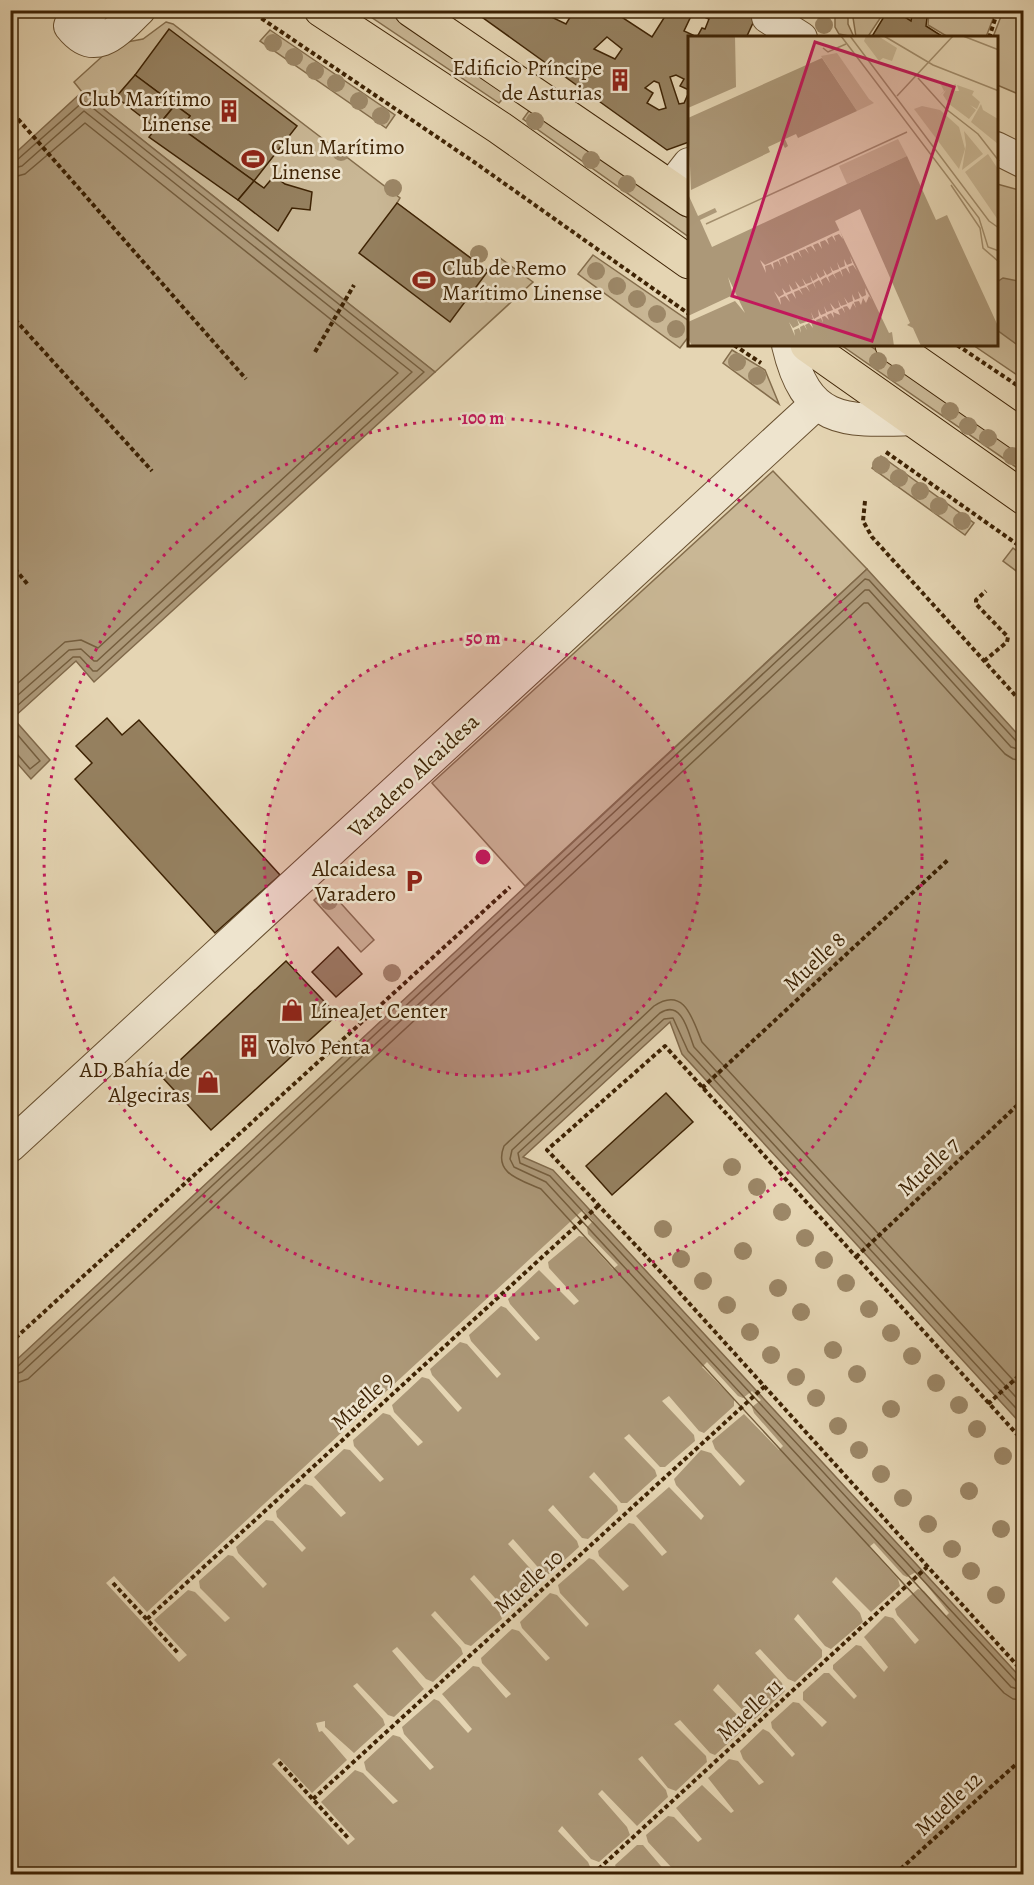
<svg xmlns="http://www.w3.org/2000/svg" width="1034" height="1885" font-family="Alegreya,serif">
<rect width="100%" height="100%" fill="#e5d5b3"/>
<filter id="stains"><feTurbulence type="fractalNoise" baseFrequency=".00333" numOctaves="4"/><feColorMatrix values="0 0 0 0 .2 0 0 0 0 .09 0 0 0 0 .02 0 0 0 .5 -.17"/></filter>
<radialGradient id="worn" r=".72"><stop offset=".6" stop-color="#630" stop-opacity="0"/><stop offset="1" stop-color="#630" stop-opacity=".3"/></radialGradient>
<g fill="#c9b795" stroke="#846d4c" stroke-width="1.5">
<path d="M362,11H388L510,91L499,103Z"/>
<path d="M835,11H848V24L854,37L839,34L835,27Z"/>
<path d="M852,11V10L885,11L867,38L856,37Z"/>
<path d="M929,11L995,10L996,11L986,37H948L928,25Z"/>
<path d="M1003,11H1023V96L997,85L996,38L993,37Z"/>
<path d="M166,22L173,24L400,198L397,203L488,271L500,258L533,282L435,372L82,92L74,82L107,52L127,42L143,39Z"/>
<path d="M270,30L395,115L386,128L260,41Z"/>
<path d="M531,108L689,219V237L523,119Z"/>
<path d="M997,184L1023,191V379L973,345H996Z"/>
<path d="M593,255L689,321V336L680,348L578,274Z"/>
<path d="M841,345H869L1023,455V472Z"/>
<path d="M732,350L765,370L779,404L723,363Z"/>
<path d="M881,456L974,523L965,535L872,468Z"/>
<path d="M773,471L867,569L525,886L432,783Z"/>
<path d="M1013,548L1023,556V576L1003,561Z"/>
<path d="M327,888L374,940L361,952L314,900Z"/>
</g>
<g fill="#ac9878" stroke="#80694a" stroke-width="1.5">
<path d="M82,92L435,372L94,682L76,661L13,718L50,760L31,779L10,755L11,157Z"/>
<path d="M1003,278L1023,282V349L997,330V282Z"/>
<path d="M867,569L1023,740V1426L682,1054L670,1022L523,1157L553,1170L1023,1680V1874H11V1365Z"/>
</g>
<g fill="#e5d5b3">
<path d="M583,1210L593,1221L587,1227L588,1234L618,1265L613,1269L584,1237L579,1236L548,1262L549,1268L579,1301L574,1305L539,1270L508,1299L510,1304L540,1338L536,1341L506,1308L501,1306L469,1335L471,1341L501,1374L497,1378L467,1344L460,1342L430,1369L432,1375L462,1408L458,1412L429,1379L422,1377L392,1405L394,1412L423,1442L418,1446L390,1415L383,1413L353,1440L354,1446L384,1479L380,1482L350,1450L344,1449L314,1477L346,1513L341,1517L312,1486L305,1484L276,1511L277,1517L306,1548L302,1552L273,1521L266,1520L236,1547L238,1553L267,1584L263,1588L233,1556L228,1555L199,1581L200,1588L230,1618L225,1622L195,1592L188,1590L154,1620L187,1655L179,1662L106,1583L114,1576L147,1612Z"/>
<path d="M707,1362L738,1396L743,1398L752,1391L761,1400L752,1407L754,1413L783,1446L779,1450L744,1414L712,1441L715,1449L745,1481L740,1486L711,1453L701,1450L674,1479L676,1485L704,1516L701,1520L669,1487L636,1516L667,1552L662,1556L634,1524L629,1523L598,1551L599,1556L629,1586L623,1591L594,1560L589,1558L558,1585L560,1593L589,1624L586,1627L557,1595L550,1593L520,1622L522,1628L550,1658L546,1661L519,1631L512,1629L481,1658L482,1663L511,1694L506,1698L479,1667L473,1666L442,1694L472,1729L468,1733L439,1701L434,1699L402,1727L404,1734L434,1767L430,1770L400,1737L393,1735L364,1762L366,1770L398,1801L393,1804L363,1773L355,1770L321,1802L355,1839L348,1845L272,1764L279,1758L312,1793L347,1760L322,1731L319,1732L316,1723L325,1721V1727L354,1753L385,1725L383,1719L353,1686L357,1683L388,1715L394,1717L424,1689L392,1651L397,1647L426,1679L433,1682L463,1654L461,1648L431,1615L435,1611L465,1644L471,1646L502,1619L500,1613L470,1579L474,1575L505,1609L511,1610L540,1582L538,1577L508,1544L513,1539L543,1573L549,1574L579,1547L577,1541L548,1510L553,1505L582,1538L588,1539L618,1511L617,1506L589,1477L594,1472L621,1503H627L657,1476L655,1470L624,1438L629,1434L660,1467H665L695,1441L694,1435L662,1401L669,1396L699,1431L704,1433L734,1406V1399L702,1367Z"/>
<path d="M874,1543L903,1575L907,1577L916,1572L949,1613L946,1616L924,1591L918,1589L895,1609L897,1615L919,1640L915,1644L893,1618L885,1616L864,1637L888,1667L884,1672L861,1646L856,1645L833,1665V1669L857,1696L854,1699L829,1673H824L803,1692V1700L827,1722L822,1727L799,1703L793,1702L771,1722L772,1728L795,1754L792,1757L769,1732L763,1729L740,1751L743,1759L764,1782L759,1785L738,1761L729,1759L708,1778L734,1811L731,1813L702,1785L676,1808L702,1839L698,1842L674,1817L668,1816L646,1835L648,1842L671,1867L666,1872L643,1845H637L615,1865L619,1874H585L591,1869L588,1862L558,1831L562,1826L591,1859L599,1862L630,1835L627,1827L598,1794L602,1790L637,1826L668,1797L666,1790L638,1759L642,1756L668,1788L676,1791L707,1762L706,1756L674,1724L680,1720L710,1753L715,1755L746,1727L743,1721L713,1690L718,1684L750,1718L755,1719L785,1691L782,1683L755,1653L760,1649L788,1679L795,1682L822,1657V1650L794,1619L798,1614L825,1646L831,1649L863,1622L860,1613L832,1582L836,1577L871,1612L900,1586L898,1579L869,1547Z"/>
</g>
<g fill="none" stroke-linecap="round" stroke-linejoin="round">
<g stroke="#755e3e" stroke-width="1.5">
<path d="M10,161L17,160L84,101L424,372L97,671H93L80,657H73L10,712"/>
<path d="M10,169L22,166L84,111L412,372L97,661H94L81,649L69,650L10,702"/>
<path d="M10,178L25,174L85,123L398,373L98,648L81,640L65,642L10,690"/>
<path d="M10,726L40,761L30,769L17,754L10,752"/>
<path d="M10,1369L17,1367L865,579L869,580L1017,742L1024,744"/>
<path d="M10,1376L22,1372L865,590H869L1011,747L1024,751"/>
<path d="M10,1385L28,1379L864,603H868L1005,754L1013,759L1024,761"/>
<path d="M1024,1392L702,1042C693,1021 685,985 654,1006L504,1146C493,1174 521,1180 541,1189L1004,1693L1013,1699L1024,1700"/>
<path d="M1024,1406L694,1047C688,1032 682,999 660,1013L512,1150L510,1159L514,1167L546,1182L1011,1687L1024,1691"/>
<path d="M1024,1417L688,1051L673,1018L664,1019L518,1153L520,1163L550,1176L1016,1681L1024,1684"/>
</g>
</g>
<g fill="#95805f" stroke="#3e2304" stroke-width="1.5" fill-rule="evenodd">
<path d="M472,10H547L545,14L566,24L572,14L566,10H611L652,37L669,10H759L746,38H689V90L680,86L684,79L676,75L670,77L679,104L684,103L689,92V142L667,150ZM693,12L709,19L705,29L702,28L697,37L684,31ZM607,37L622,49L615,59L594,49ZM654,81L659,83L666,108L659,110L647,103L653,93L645,88Z"/>
<path d="M888,10H894L911,21L913,10H928L926,26L945,38H871Z"/>
<path d="M169,29L297,126L254,181L181,128L190,116L135,75Z"/>
<path d="M135,75L175,105L156,128L116,97Z"/>
<path d="M175,105L190,116L181,128L254,181L238,200L149,137Z"/>
<path d="M274,176L285,184L312,192L310,210L292,208L278,231L238,200L254,181L264,188Z"/>
<path d="M397,203L488,271L450,322L359,253Z"/>
<path d="M107,718L122,735L139,720L280,875L215,933L75,779L92,763L76,746Z"/>
<path d="M338,947L362,974L336,997L312,972Z"/>
<path d="M286,961L337,1015L211,1130L162,1077Z"/>
<path d="M666,1093L693,1122L612,1195L586,1166Z"/>
</g>
<g fill="none" stroke-linecap="round" stroke-linejoin="round">
<g stroke="#685030" stroke-width="34">
<g id="minor">
<path d="M92,10L70,26C96,59 118,30 139,10"/>
<path d="M768,17L801,38"/>
<path d="M996,148L1024,162"/>
<path d="M671,187L689,164"/>
<path d="M788,345C806,422 841,422 912,419"/>
<path d="M10,1146L816,404"/>
</g>
</g>
<g stroke="#3e2304" stroke-width="35">
<g id="highway">
<path d="M321,10L500,128L689,262"/>
<path d="M411,10L689,200"/>
<path d="M807,345L1024,498"/>
<path d="M892,345L1024,437"/>
</g>
</g>
<g stroke="#3e2304" stroke-width="4" stroke-dasharray="4.5 3" stroke-linecap="butt">
<path d="M249,10L474,162L689,314"/>
<path d="M989,38L998,10"/>
<path d="M18,119L246,379"/>
<path d="M10,314L152,471"/>
<path d="M734,345L761,363"/>
<path d="M957,345L1024,390"/>
<path d="M315,352L354,285"/>
<path d="M886,452L1024,549"/>
<path d="M865,501L863,521L872,537L1024,705"/>
<path d="M10,563L29,586"/>
<path d="M984,661L1007,642L1008,637L976,604V600L986,591"/>
<path d="M702,1088L949,859"/>
<path d="M856,1257L1024,1099"/>
<path d="M10,1343L510,887"/>
<path d="M988,1404L1024,1371"/>
<path d="M1024,1442L665,1046L547,1150L669,1281L1024,1673"/>
<path d="M113,1583L178,1653"/>
<path d="M147,1619L599,1205"/>
<path d="M279,1762L349,1839"/>
<path d="M313,1799L765,1386"/>
<path d="M10,1872L13,1874"/>
<path d="M593,1874L927,1567"/>
<path d="M895,1874L1024,1757"/>
</g>
<use href="#minor" stroke="#eee4ce" stroke-width="32"/>
<use href="#highway" stroke="#e5d5b3" stroke-width="33"/>
</g>
<g fill="#9c8767">
<circle cx="824" cy="25" r="9"/>
<circle cx="273" cy="43" r="9"/>
<circle cx="294" cy="57" r="9"/>
<circle cx="315" cy="71" r="9"/>
<circle cx="336" cy="83" r="9"/>
<circle cx="359" cy="101" r="9"/>
<circle cx="381" cy="116" r="9"/>
<circle cx="535" cy="121" r="9"/>
<circle cx="341" cy="152" r="9"/>
<circle cx="591" cy="160" r="9"/>
<circle cx="627" cy="184" r="9"/>
<circle cx="393" cy="188" r="9"/>
<circle cx="479" cy="254" r="9"/>
<circle cx="596" cy="271" r="9"/>
<circle cx="617" cy="286" r="9"/>
<circle cx="637" cy="299" r="9"/>
<circle cx="657" cy="314" r="9"/>
<circle cx="676" cy="329" r="9"/>
<circle cx="878" cy="361" r="9"/>
<circle cx="737" cy="362" r="9"/>
<circle cx="896" cy="373" r="9"/>
<circle cx="757" cy="376" r="9"/>
<circle cx="950" cy="411" r="9"/>
<circle cx="968" cy="426" r="9"/>
<circle cx="988" cy="438" r="9"/>
<circle cx="1012" cy="456" r="9"/>
<circle cx="881" cy="465" r="9"/>
<circle cx="899" cy="478" r="9"/>
<circle cx="920" cy="491" r="9"/>
<circle cx="939" cy="506" r="9"/>
<circle cx="962" cy="521" r="9"/>
<circle cx="329" cy="901" r="9"/>
<circle cx="392" cy="973" r="9"/>
<circle cx="732" cy="1167" r="9"/>
<circle cx="757" cy="1187" r="9"/>
<circle cx="782" cy="1212" r="9"/>
<circle cx="663" cy="1229" r="9"/>
<circle cx="805" cy="1238" r="9"/>
<circle cx="743" cy="1251" r="9"/>
<circle cx="681" cy="1259" r="9"/>
<circle cx="824" cy="1260" r="9"/>
<circle cx="703" cy="1281" r="9"/>
<circle cx="846" cy="1283" r="9"/>
<circle cx="778" cy="1288" r="9"/>
<circle cx="727" cy="1305" r="9"/>
<circle cx="869" cy="1309" r="9"/>
<circle cx="801" cy="1312" r="9"/>
<circle cx="750" cy="1332" r="9"/>
<circle cx="891" cy="1333" r="9"/>
<circle cx="833" cy="1350" r="9"/>
<circle cx="771" cy="1355" r="9"/>
<circle cx="912" cy="1356" r="9"/>
<circle cx="857" cy="1374" r="9"/>
<circle cx="796" cy="1377" r="9"/>
<circle cx="936" cy="1383" r="9"/>
<circle cx="816" cy="1398" r="9"/>
<circle cx="959" cy="1405" r="9"/>
<circle cx="891" cy="1409" r="9"/>
<circle cx="838" cy="1426" r="9"/>
<circle cx="977" cy="1429" r="9"/>
<circle cx="859" cy="1450" r="9"/>
<circle cx="1003" cy="1456" r="9"/>
<circle cx="881" cy="1474" r="9"/>
<circle cx="969" cy="1491" r="9"/>
<circle cx="903" cy="1498" r="9"/>
<circle cx="928" cy="1524" r="9"/>
<circle cx="1001" cy="1529" r="9"/>
<circle cx="952" cy="1549" r="9"/>
<circle cx="971" cy="1571" r="9"/>
<circle cx="996" cy="1595" r="9"/>
</g>
<circle cx="483" cy="857" r="219" fill="#c2185b" fill-opacity=".12"/>
<g fill="none" stroke="#c2185b" stroke-width="3" stroke-dasharray="3 6">
<circle cx="483" cy="857" r="219"/>
<circle cx="483" cy="857" r="439"/>
</g>
<defs>
<g id="building-bare" transform="scale(1.8)"><path d="M-4-6H4V6H1V3H-1V6H-4ZM-2.5-4.3h1.7v1.8h-1.7ZM.8-4.3h1.7v1.8H.8ZM-2.5-1h1.7V.8h-1.7ZM.8-1h1.7V.8H.8Z" fill="#8f2418" stroke="#eee4ce" stroke-width="2.5" paint-order="stroke"/></g>
<g id="stadium-bare" transform="scale(1.8)"><path d="M0-5a6.5 5 0 1 0 0 10a6.5 5 0 1 0 0-10ZM-3.5-1.8h7v3.6h-7Z" fill="#8f2418" stroke="#eee4ce" stroke-width="2.5" paint-order="stroke"/></g>
<g id="parking-bare" transform="scale(1.8)"><path d="M-3.5-5.5H1a3.5 3.5 0 0 1 0 7H-1V5.5H-3.5ZM-1-3.4V-.6H.8a1.4 1.4 0 0 0 0-2.8Z" fill="#8f2418" stroke="#eee4ce" stroke-width="2.5" paint-order="stroke"/></g>
<g id="shop-bare" transform="scale(1.8)"><path d="M-5-2.5h2.3a2.7 3.5 0 0 1 5.4 0H5L5.5 6h-11ZM-1.5-2.5h3a1.5 2.3 0 0 0-3 0Z" fill="#8f2418" stroke="#eee4ce" stroke-width="2.5" paint-order="stroke"/></g>
</defs>
<g fill-rule="evenodd">
<use href="#building-bare" x="620" y="80"/>
<use href="#building-bare" x="229" y="111"/>
<use href="#stadium-bare" x="253" y="159"/>
<use href="#stadium-bare" x="424" y="280"/>
<use href="#parking-bare" x="414" y="881"/>
<use href="#shop-bare" x="292" y="1010"/>
<use href="#building-bare" x="249" y="1046"/>
<use href="#shop-bare" x="208" y="1082"/>
</g>
<g text-anchor="middle" stroke-width="5" stroke-linejoin="round" paint-order="stroke">
<g font-size="22" fill="#3e2304" stroke="#eee4ce" text-anchor="end">
<text x="602" y="75">Edificio Príncipe<tspan x="602" dy="25">de Asturias</tspan></text>
<text x="211" y="106">Club Marítimo<tspan x="211" dy="25">Linense</tspan></text>
<text x="271" y="154" text-anchor="start">Clun Marítimo<tspan x="271" dy="25">Linense</tspan></text>
<text x="442" y="275" text-anchor="start">Club de Remo<tspan x="442" dy="25">Marítimo Linense</tspan></text>
<text x="396" y="876">Alcaidesa<tspan x="396" dy="25">Varadero</tspan></text>
<text x="310" y="1018" text-anchor="start">LíneaJet Center</text>
<text x="267" y="1054" text-anchor="start">Volvo Penta</text>
<text x="190" y="1077">AD Bahía de<tspan x="190" dy="25">Algeciras</tspan></text>
</g>
<g font-size="22" fill="#3e2304" stroke="#eee4ce">
<text transform="translate(413 775) rotate(-43)" y="8">Varadero Alcaidesa</text>
<text transform="translate(814 961) rotate(-43)" y="8">Muelle 8</text>
<text transform="translate(928 1166) rotate(-43)" y="8">Muelle 7</text>
<text transform="translate(362 1400) rotate(-42)" y="8">Muelle 9</text>
<text transform="translate(528 1581) rotate(-42)" y="8">Muelle 10</text>
<text transform="translate(749 1709) rotate(-43)" y="8">Muelle 11</text>
<text transform="translate(948 1803) rotate(-43)" y="8">Muelle 12</text>
</g>
</g>
<g transform="translate(688 36)">
<rect width="310" height="310" fill="#e5d5b3"/>
<path d="M178,0H190L209,12L204,25L195,22L191,25L176,5ZM149,17L181,63L186,67L169,75L133,20ZM252,47L261,51L268,48L267,55H271L269,49L286,55L284,59L292,66L289,73L282,69L288,74L281,83L261,68L255,59L258,54L251,60L256,55ZM293,68L295,74L310,83V108L283,86ZM234,70L252,74L271,91L277,113L271,133L226,73ZM276,95L295,118L274,134L278,109ZM210,103L219,120L159,148L151,130ZM300,118L310,133V184L277,136Z" fill="#c9b795"/>
<path d="M47,0L48,51L0,72V0ZM134,22L169,75L110,102L108,98L97,103L100,110L97,112L93,105L80,111L82,116L3,154L0,82ZM219,120L248,184L259,179L310,290V310H233L225,292L219,289L222,287L172,173L147,185L201,297L204,296L206,310H4L0,302V158L10,180L27,172L29,176L12,184L24,211Z" fill="#ac9878"/>
<path d="M152,194L155,203L151,198L146,200L148,206L144,200L139,203L141,209L137,204L132,206L134,213L130,207L125,209L128,216L123,210L118,212L121,218L117,213L111,215L114,222L110,216L105,218L107,225L103,219L98,221L100,228L96,222L91,224L93,231L90,225L85,227L86,234L83,228L77,230L78,237L72,224L77,229ZM162,220L169,235L165,229L160,231L162,238L158,232L153,234L155,241L152,235L146,238L149,244L145,238L140,241L142,247L138,241L133,244L135,250L131,244L126,247L128,253L125,247L119,250L122,256L118,251L112,253L115,259L111,254L106,256L108,263L104,257L99,259L102,266L97,260L92,262L93,269L86,255L91,261L96,258L94,252L98,257L103,255L101,248L105,254L110,252L107,245L112,251L117,249L114,242L118,248L124,246L122,239L125,245L130,242L128,236L132,242L137,239L135,233L139,239L144,236L142,230L145,235L151,233L149,226L152,232L157,230L156,223L159,229L164,227ZM40,241L57,277L47,265L0,286V280L45,259ZM177,252L184,264L181,260L178,267L175,262L173,269L171,265L166,266L168,272L165,267L162,274L159,270L155,271L157,277L154,272L150,274L152,279L145,276L146,282L143,277L139,279L141,284L137,280L134,281L135,287L133,282L128,284L130,289L126,284L123,286L125,292L121,287L117,289L119,294L116,289L112,291L113,297L111,292L106,294L107,300L101,286L105,292L111,289L109,283L112,288L118,286L115,280L119,286L125,283L123,276L126,283L131,280L130,273L133,279L138,277L136,270L139,276L145,274L142,267L147,273L152,271L150,264L153,270L159,268L156,261L160,267L165,265L164,258L167,264L172,262L170,255L174,261L178,259Z" fill="#e5d5b3"/>
<path fill="none" stroke="#a28e6d" stroke-width="1.5" d="M153,0L291,182L300,211L311,215M162,0L301,185L311,192M196,0L245,29L311,55M275,0L311,14M135,12L140,16L158,8M230,42L258,73L290,98L311,125M209,60L265,0M263,149L292,192L295,212L311,226M18,188L219,96"/>
<path fill="#c2185b" fill-opacity="0.15" stroke="#c2185b" stroke-width="3" d="M127,6L266,51L184,305L44,260Z"/>
<rect width="310" height="310" fill="none" stroke="#3e2304" stroke-width="3"/>
</g>
<circle cx="483" cy="857" r="9" fill="#c2185b" stroke="#eee4ce" stroke-width="3"/>
<g font-size="18" text-anchor="middle" font-weight="bold" fill="#c2185b" stroke="#eee4ce" stroke-width="5" stroke-linejoin="round" paint-order="stroke">
<text x="483" y="424">100 m</text>
<text x="483" y="644">50 m</text>
</g>
<rect width="1034" height="1885" fill="none" stroke="#e5d5b3" stroke-width="36"/>
<rect x="12" y="12" width="1010" height="1861" fill="none" stroke="#3e2304" stroke-width="3"/>
<rect x="18" y="18" width="998" height="1849" fill="none" stroke="#3e2304" stroke-width="1.5"/>
<rect width="100%" height="100%" filter="url(#stains)"/>
<rect width="100%" height="100%" fill="url(#worn)"/>
</svg>
